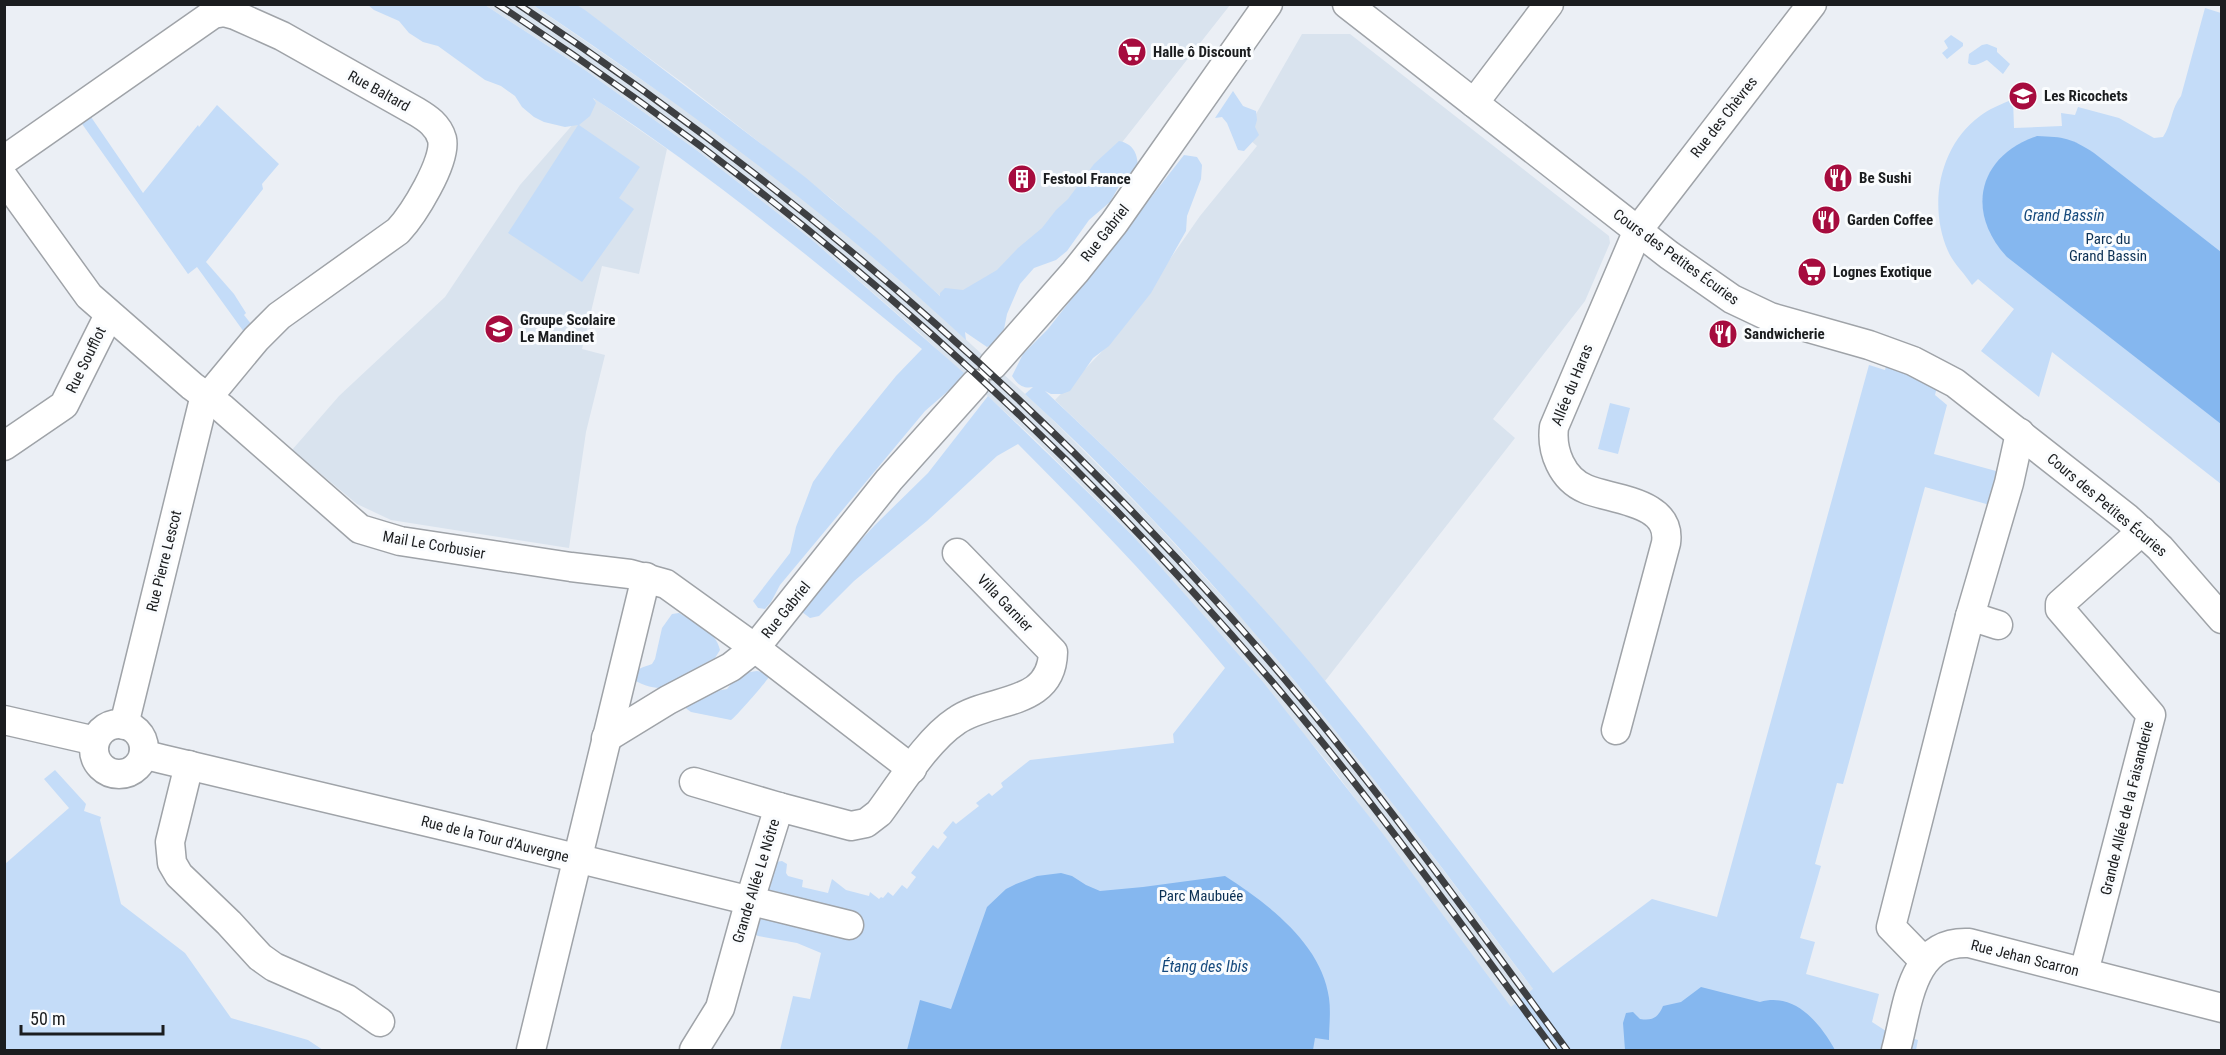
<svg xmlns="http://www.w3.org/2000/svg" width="2226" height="1055" font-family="'Roboto Condensed',sans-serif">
<rect width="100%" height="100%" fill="#ebeff5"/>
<g fill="#d9e3ee">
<path d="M485,5H533L716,131L827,218L935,311L1049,416L1150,517L1252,629L1368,770L1579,1050H1542L1330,765L1132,535L1030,435L917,331L811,239L699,152L585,70Z"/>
<path d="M577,5H1230L1098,173L957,319L948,303L833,200L687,86Z"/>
<path d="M1302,34H1350L1609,236L1610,243L1585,301L1493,419L1515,438L1325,681L1236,580L1142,483L1055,400L1115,338L1200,216L1257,146L1244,135Z"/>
<path d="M595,99L667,149L639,274L602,266L582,349L605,355L586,432L569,548L391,520L357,504L292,450L339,396L445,297L520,185Z"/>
</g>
<g fill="#c4dcf8">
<path d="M368,5H485L585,70L699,152L811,239L964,373L955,385L925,411L780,585L771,602L765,609L758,608L753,601L790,553L796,527L813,482L836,450L896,376L922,349C815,262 709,173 593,98L596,103L590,116L579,125L640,167L619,198L634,209L582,282L508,233L578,125L565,127L544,122L534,117L522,107L515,96L501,86L485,80L438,46L423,42L409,33L399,21L374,10Z"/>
<path d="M533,5H577L585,10L805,177L877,238L940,296V293L945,288L963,290L997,270L1018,248L1042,228L1056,210L1068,199L1094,164L1119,141C1133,144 1137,152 1138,166L1122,181L1110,202L1089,220L1067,251L1056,260L1034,268L1020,284L1007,314L1004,329L993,344L987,347L965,332L966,340C831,215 686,107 533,5Z"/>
<path d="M2205,8L2221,13V484L2052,352L2039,397L1981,351L2014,309L1978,279L1972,285C1965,274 1953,263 1948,251C1928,206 1939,146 1980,116C1989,109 2002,104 2013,99L2014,128L2062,126L2061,113L2075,115L2078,107L2119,118L2154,138L2163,137C2172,124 2171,108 2181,96Z"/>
<path d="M1951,35L1963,43V46L1947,59L1942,53L1948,48L1944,41Z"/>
<path d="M1987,44L1997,48V52L2010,64L2003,74L1987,60C1980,63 1974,68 1968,63L1969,54L1982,45Z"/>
<path d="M1233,91L1243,106L1256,111L1257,120L1255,127L1259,135L1244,151L1238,150L1227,123L1222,117L1215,118Z"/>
<path d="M217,105L279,164L262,184L263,189L206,262L234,294L246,313L244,315L252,325L244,332L197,267L188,274L80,121L89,114L143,193L198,125L199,127Z"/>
<path d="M1184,155L1197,157L1202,165L1201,179L1187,216L1186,231L1151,293L1109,346L1093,358L1070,391L1062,394H1051L1045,391C1143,483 1241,577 1326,682C1404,777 1477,876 1553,973L1652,899L1717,917L1869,365L1885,370L1890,352L1940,374L1935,395L1947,405L1934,454L1996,471L2003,446L2008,510L1925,487L1843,784L1837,783L1815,864L1821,866L1800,938L1815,942L1806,974L1879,994L1872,1022L1886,1031L1918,1040L1916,1050H780L793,996L810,999L821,953L797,943L758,936L753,933L776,862L782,861L787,864L786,873L788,876L803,880L802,887L828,893L832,879L846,890L869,896L870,892L879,899L881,897L883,898L888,892L893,896L902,885L907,889L916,877L911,873L933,845L938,849L947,837L943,833L953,821L956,824L979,806L976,803L989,793L992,796L1003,787L1001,783L1030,760L1174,743L1173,734L1225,668C1160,589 1090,516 1018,444L997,456L927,521L854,581L819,616L810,618L802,612L814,590L875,525L928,473L988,396L1132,535L1263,682L1383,834L1511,1007L1533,989C1377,780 1219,570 1025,394L1033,387C1023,389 1017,384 1012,376L1023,354L1048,329Z"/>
<path d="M1610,403L1630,408L1618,454L1598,449Z"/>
<path d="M679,613C695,622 716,631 720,650L715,658L660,688C652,688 638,684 632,678C636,667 643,668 652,664L655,659L662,628L672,614Z"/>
<path d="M757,671L766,673L769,677C766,682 735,718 731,720L691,712L684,707L706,693L727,689L735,679L750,672Z"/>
<path d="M55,770L86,804L84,811L101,817L100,820L121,904L185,953L231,1018L308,1040L323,1050H5V864L69,808L44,779Z"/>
</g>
<g fill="#85b7ef">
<path d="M2037,136C2064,137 2071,138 2094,153L2221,252V424L2007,257C1965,212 1978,156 2037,136Z"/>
<path d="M1061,873L1072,876L1086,885L1100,891L1143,887L1225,876C1267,903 1322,944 1329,998C1331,1012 1329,1027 1329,1040L1315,1038L1313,1050H907L920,1000L951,1009L987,907L1006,889L1016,884L1037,876Z"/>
<path d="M1701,987L1760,1002C1795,992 1820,1023 1835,1050H1625L1623,1023L1626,1013L1633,1012L1640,1019C1652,1021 1658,1018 1663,1006L1681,1002Z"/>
</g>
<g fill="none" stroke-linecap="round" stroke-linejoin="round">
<g stroke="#9fa3a8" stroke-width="31">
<g id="minor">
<path d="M1347,4L1669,255L1732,299L1770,317L1869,345L1913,361L1955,383L2127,518L2160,548L2222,619"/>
<path d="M1474,103L1549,4"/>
<path d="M4,160L213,14L224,12L235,15L282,36L417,112C427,118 438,125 442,139C447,161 413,215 398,231L279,316L256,339L203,403L124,725"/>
<path d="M4,178L89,296L192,386L222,408L360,529L400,541L571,567L630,574L666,584L755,648L912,769"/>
<path d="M993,365L1075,272L1114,223L1268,4"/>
<path d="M4,446L64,405L109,315"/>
<path d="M1970,616L1998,625"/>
<path d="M4,720L87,739L94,745"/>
<circle cx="119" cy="749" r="25"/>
<path d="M1616,730L1666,543C1672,501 1612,500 1586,489C1562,479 1551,451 1554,427L1638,230L1812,4"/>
<path d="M606,738L668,700L731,667L755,648L889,480L975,384"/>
<path d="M144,750L150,756L162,759L478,834L849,925"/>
<path d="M189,765L170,842L172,863L179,875L229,923L260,957L274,967L347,999L380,1022"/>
<path d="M694,782L779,807"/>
<path d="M1924,961L1891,927L1970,616L2009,483L2020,433"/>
<path d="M2084,972L2151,715L2060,609V604L2142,531"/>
<path d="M531,1050L646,577"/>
<path d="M694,1050L720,1008L750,900L779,807L851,826L866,823L879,813C900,785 927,740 956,721C989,697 1052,708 1053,652L957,553"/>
<path d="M1896,1050C1908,1007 1910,940 1969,943L2222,1008"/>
</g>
</g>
<use href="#minor" stroke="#fff" stroke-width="28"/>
<g stroke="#3d3f42" stroke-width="7">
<g id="rail">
<path d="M497,4C792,196 1059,428 1285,697C1381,811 1466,931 1554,1050"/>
<path d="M518,4C779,177 1018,380 1227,613C1351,750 1458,902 1567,1050"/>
</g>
</g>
<use href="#rail" stroke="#fafcfe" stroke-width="4.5" stroke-dasharray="14" stroke-linecap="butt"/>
</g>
<defs>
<g id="supermarket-disc" transform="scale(1.5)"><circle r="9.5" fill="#a60c3e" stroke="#fafcfe"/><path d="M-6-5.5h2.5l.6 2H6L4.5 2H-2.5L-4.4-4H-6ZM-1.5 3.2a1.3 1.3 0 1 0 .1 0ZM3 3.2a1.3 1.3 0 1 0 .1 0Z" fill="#fff"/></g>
<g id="school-disc" transform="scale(1.5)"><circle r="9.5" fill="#a60c3e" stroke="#fafcfe"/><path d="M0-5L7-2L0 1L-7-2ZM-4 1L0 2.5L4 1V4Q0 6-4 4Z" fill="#fff"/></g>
<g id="restaurant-disc" transform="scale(1.5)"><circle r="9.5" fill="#a60c3e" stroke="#fafcfe"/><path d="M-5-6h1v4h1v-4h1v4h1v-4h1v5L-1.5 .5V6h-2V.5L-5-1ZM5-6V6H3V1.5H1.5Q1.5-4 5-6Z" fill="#fff"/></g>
<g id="building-disc" transform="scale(1.5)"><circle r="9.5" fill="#a60c3e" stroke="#fafcfe"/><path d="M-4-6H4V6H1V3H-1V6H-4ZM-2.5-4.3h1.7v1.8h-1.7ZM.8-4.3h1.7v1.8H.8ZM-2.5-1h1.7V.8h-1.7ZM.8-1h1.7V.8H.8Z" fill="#fff"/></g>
</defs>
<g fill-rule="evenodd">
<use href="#supermarket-disc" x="1132" y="52"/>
<use href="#school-disc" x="2023" y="96"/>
<use href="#restaurant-disc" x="1838" y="178"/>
<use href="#building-disc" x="1022" y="179"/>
<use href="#restaurant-disc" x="1826" y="220"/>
<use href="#supermarket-disc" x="1812" y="272"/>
<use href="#school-disc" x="499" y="329"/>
<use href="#restaurant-disc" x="1723" y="334"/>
</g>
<g text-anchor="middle" stroke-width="6" stroke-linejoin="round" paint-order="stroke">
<g font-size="15" font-weight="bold" fill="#1b1d1f" stroke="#fafcfe" text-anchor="start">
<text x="1153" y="57">Halle ô Discount</text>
<text x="2044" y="101">Les Ricochets</text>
<text x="1859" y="183">Be Sushi</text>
<text x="1043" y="184">Festool France</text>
<text x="1847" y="225">Garden Coffee</text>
<text x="1833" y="277">Lognes Exotique</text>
<text x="520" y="325">Groupe Scolaire<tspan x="520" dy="17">Le Mandinet</tspan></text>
<text x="1744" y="339">Sandwicherie</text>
</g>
<g font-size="15" fill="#1b1d1f" stroke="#fafcfe">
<text transform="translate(379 91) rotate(29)" y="5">Rue Baltard</text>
<text transform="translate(1724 117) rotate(-52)" y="5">Rue des Chèvres</text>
<text transform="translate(1105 233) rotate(-52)" y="5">Rue Gabriel</text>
<text transform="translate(1676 257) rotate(36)" y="5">Cours des Petites Écuries</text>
<text transform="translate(86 360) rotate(-64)" y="5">Rue Soufflot</text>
<text transform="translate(1572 385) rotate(-68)" y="5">Allée du Haras</text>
<text transform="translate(2107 505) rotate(40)" y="5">Cours des Petites Écuries</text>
<text transform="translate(434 545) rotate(10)" y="5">Mail Le Corbusier</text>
<text transform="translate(164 561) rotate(-76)" y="5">Rue Pierre Lescot</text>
<text transform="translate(1005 603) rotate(46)" y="5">Villa Garnier</text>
<text transform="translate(786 610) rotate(-51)" y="5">Rue Gabriel</text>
<text transform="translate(2127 808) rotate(-76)" y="5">Grande Allée de la Faisanderie</text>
<text transform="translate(495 839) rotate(14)" y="5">Rue de la Tour d'Auvergne</text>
<text transform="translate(756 881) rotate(-73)" y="5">Grande Allée Le Nôtre</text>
<text transform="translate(2025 958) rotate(14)" y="5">Rue Jehan Scarron</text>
</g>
<g font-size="15" fill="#0b3054" stroke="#fafcfe">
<text x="2108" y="244">Parc du<tspan x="2108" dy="17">Grand Bassin</tspan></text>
<text x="1201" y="901">Parc Maubuée</text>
</g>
<g font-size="16" font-style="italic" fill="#164a7d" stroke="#fafcfe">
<text x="2064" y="221">Grand Bassin</text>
<text x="1205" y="972">Étang des Ibis</text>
</g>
</g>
<rect width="2226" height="1055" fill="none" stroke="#1b1d1f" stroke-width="12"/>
<path d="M21 1025v9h142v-9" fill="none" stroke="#1b1d1f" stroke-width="3"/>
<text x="30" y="1025" font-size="18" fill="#1b1d1f" stroke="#fafcfe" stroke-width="4.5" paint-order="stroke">50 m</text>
</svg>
